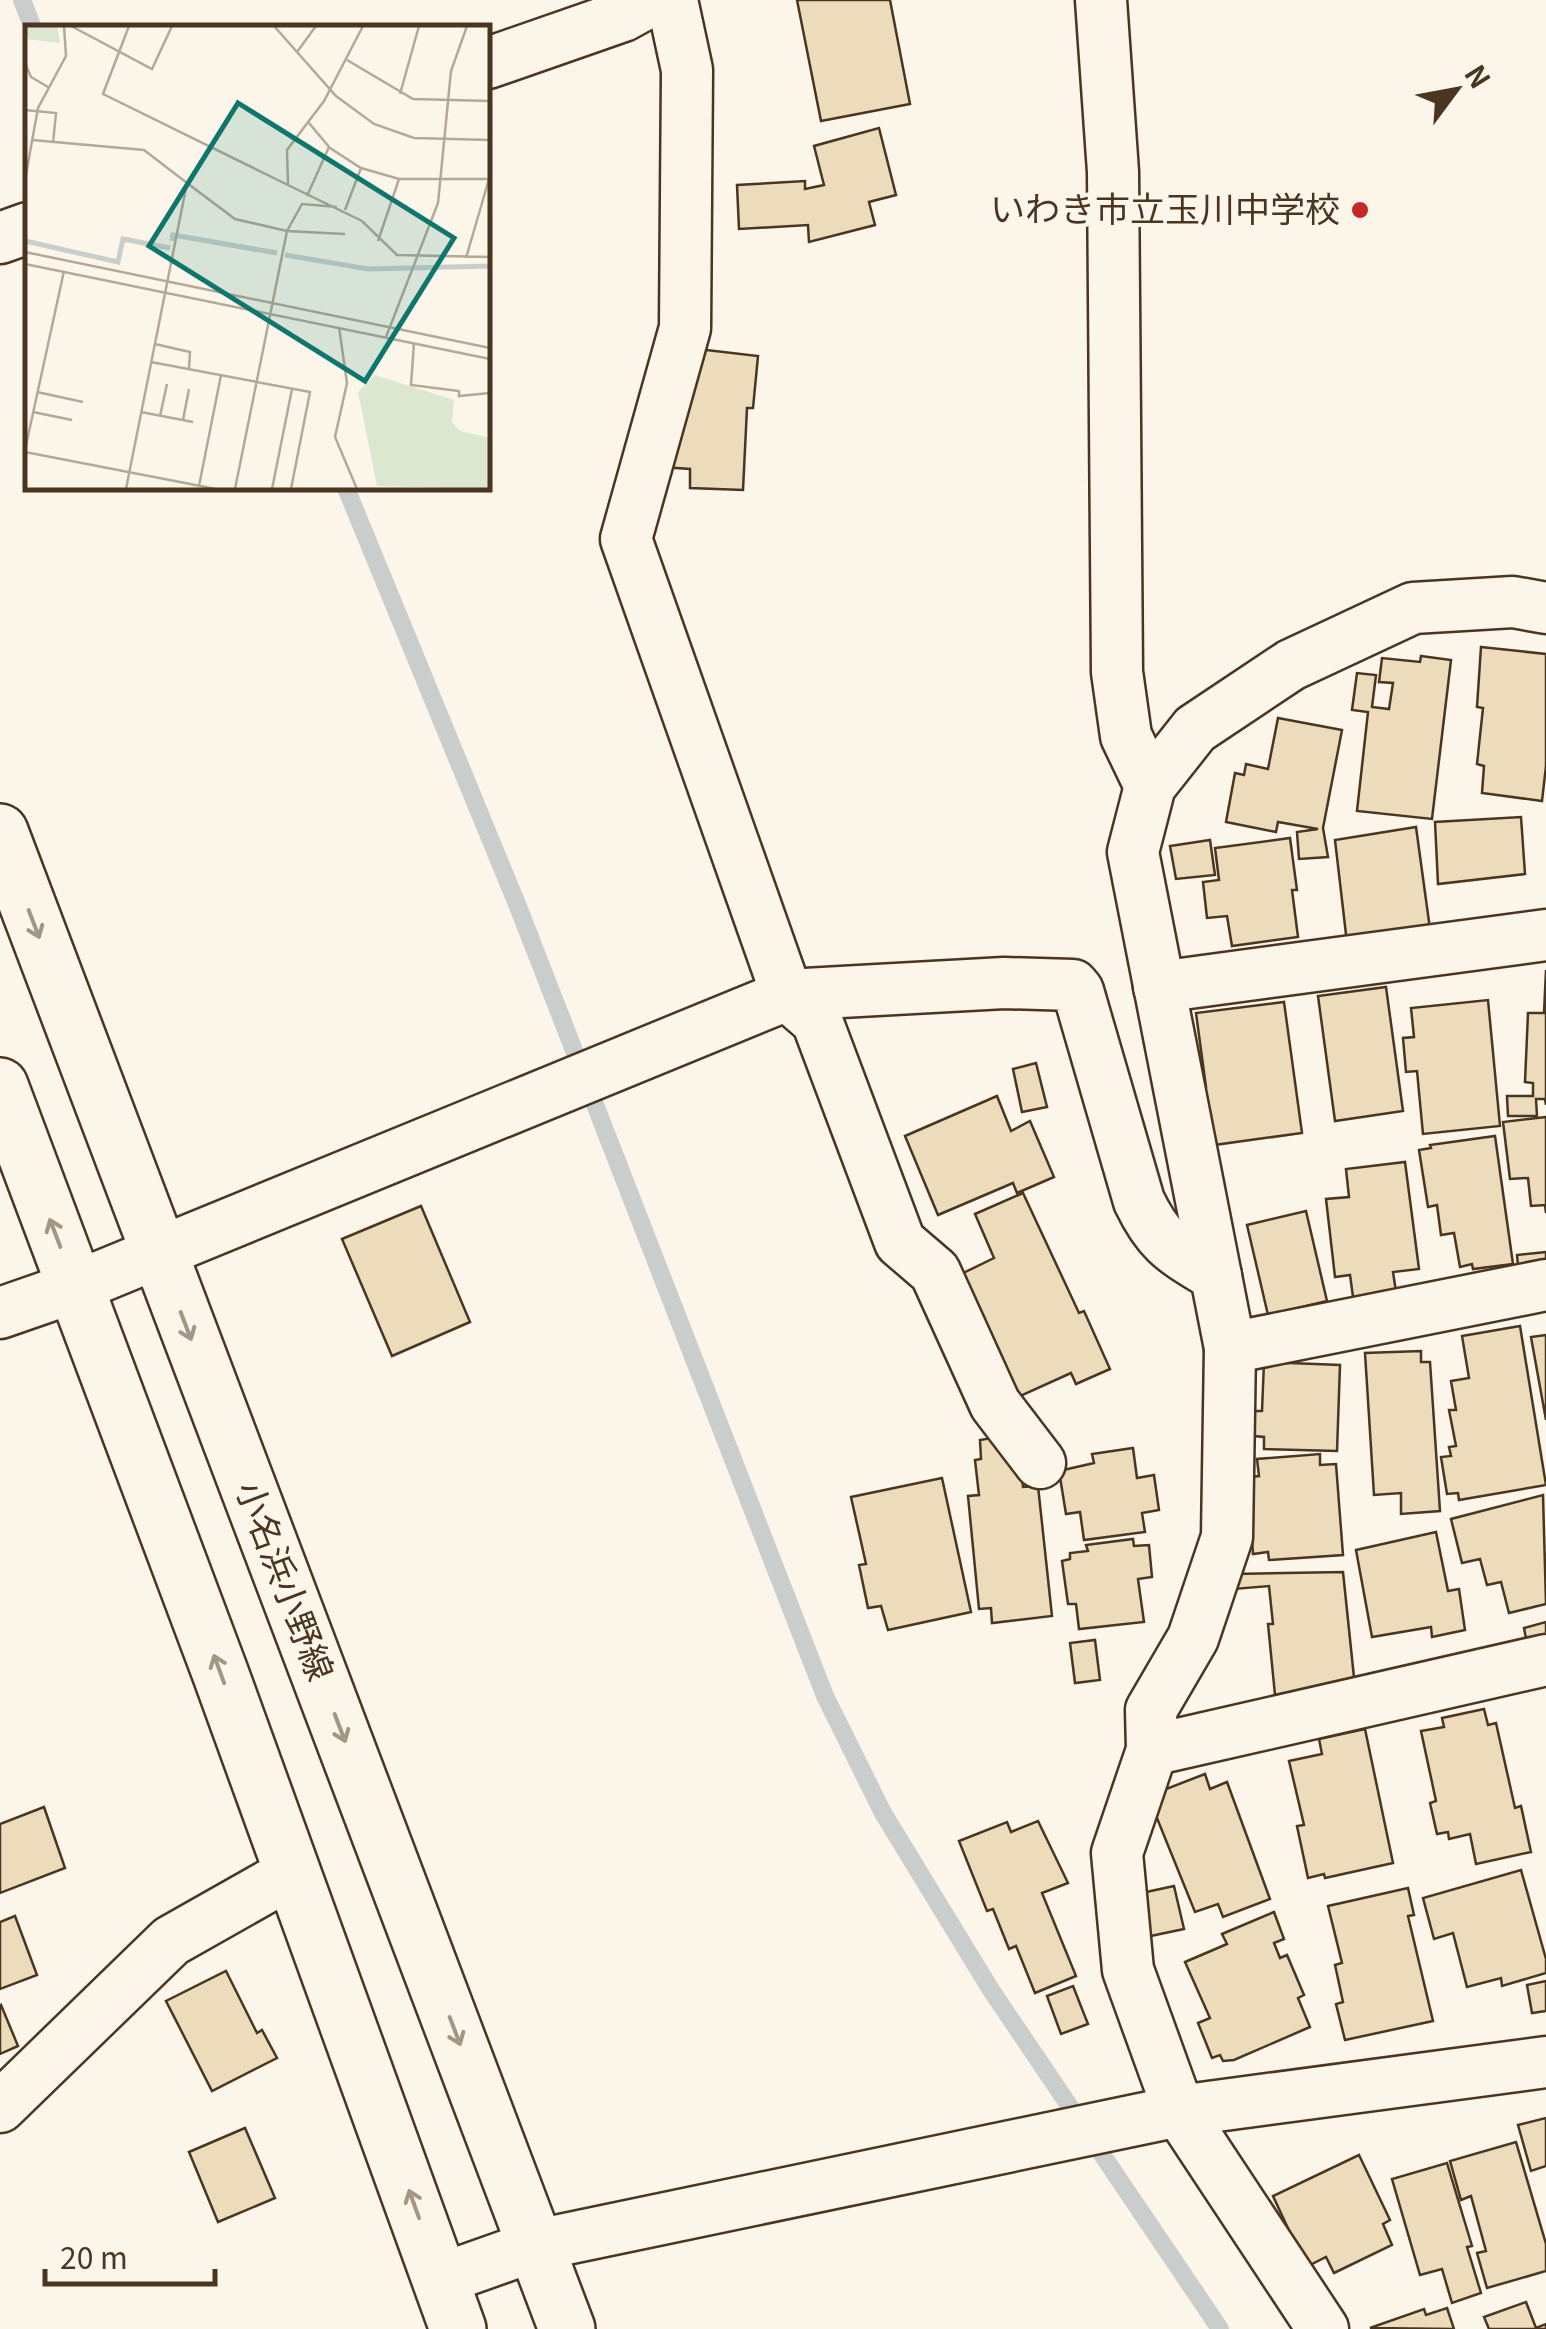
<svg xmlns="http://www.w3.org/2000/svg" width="1546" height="2329" font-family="Georgia,'Noto Sans JP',serif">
<rect width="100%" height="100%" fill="#fbf6e9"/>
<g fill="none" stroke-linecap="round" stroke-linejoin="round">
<g stroke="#c9cecd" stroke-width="18">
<path d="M22,0L33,28"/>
<path d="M346,488L519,909L825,1696L883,1813L991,1990L1220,2329"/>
</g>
</g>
<g fill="#ecdcbc" stroke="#4a3520" stroke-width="2.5">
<path d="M797,0H890L910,104L821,121Z"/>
<path d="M879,128L896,195L869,202L875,225L809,242L808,225L739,229L737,185L805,181V189L824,185L814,146Z"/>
<path d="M698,349L758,356L753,408H747L743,490L690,488V469L662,467Z"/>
<path d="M1481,647L1546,654V766L1542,801L1482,793L1484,766L1477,764L1483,708L1477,707Z"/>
<path d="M1421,656L1451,660L1432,819L1357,811L1368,712L1352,710L1357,673L1376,675L1372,707L1389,709L1393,683L1379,682L1382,658L1420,662Z"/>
<path d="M1278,718L1342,730L1323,828L1328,857L1299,859L1297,832L1318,829L1278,822L1276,832L1226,822L1235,773L1244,775L1246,764L1268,769Z"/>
<path d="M1521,817L1525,874L1438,884L1435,822Z"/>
<path d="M1416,827L1430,929L1347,943L1335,840Z"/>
<path d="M1290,838L1297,890H1292L1298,937L1232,946L1227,916L1207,918L1203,882L1219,880L1215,848Z"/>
<path d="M1210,840L1215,875L1176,879L1170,846Z"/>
<path d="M1546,970V1105L1545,1099H1536L1537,1116H1508L1507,1096H1533V1083L1525,1082L1528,1013H1544Z"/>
<path d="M1386,987L1403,1111L1335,1121L1318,996Z"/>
<path d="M1488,1000L1500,1126L1423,1134L1417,1071L1406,1072L1403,1038L1414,1037L1411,1008Z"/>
<path d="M1284,1002L1302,1133L1214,1145L1199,1088L1206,1087L1196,1013Z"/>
<path d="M1036,1063L1047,1107L1022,1112L1013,1069Z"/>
<path d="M997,1096L1011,1131L1030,1121L1054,1177L1017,1193L1013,1183L938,1215L905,1136Z"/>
<path d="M1546,1117V1213L1545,1205L1531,1206L1528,1178L1510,1179L1503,1122Z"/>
<path d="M1495,1136L1513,1264L1473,1269L1472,1264L1460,1267L1454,1233L1441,1235L1437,1205L1428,1207L1419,1150L1431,1148L1430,1145Z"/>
<path d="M1405,1162L1419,1269L1393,1272L1397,1298L1354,1304L1350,1275L1335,1277L1326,1199L1349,1197L1346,1169Z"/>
<path d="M1023,1193L1079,1313L1084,1311L1110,1369L1076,1384L1071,1373L1007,1402L957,1276L994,1258L975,1214Z"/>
<path d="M421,1206L470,1322L392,1356L342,1239Z"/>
<path d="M1306,1211L1327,1301L1268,1315L1247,1225Z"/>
<path d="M1546,1252V1271L1519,1277L1517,1255Z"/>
<path d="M1520,1326L1546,1485L1459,1500L1458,1493L1447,1494L1441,1457L1451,1456L1449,1447L1456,1446L1449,1410H1456L1451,1381L1469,1378L1462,1336Z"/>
<path d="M1546,1335V1420L1531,1337Z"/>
<path d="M1421,1351V1362H1430L1440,1511L1401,1514V1493L1374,1495L1365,1353Z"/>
<path d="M1264,1362L1340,1365L1337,1451L1264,1449V1437L1254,1436V1411H1262Z"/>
<path d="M1003,1436L1020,1454L1023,1487L1038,1486L1052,1616L992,1623L991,1608L979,1609L968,1496L979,1495L975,1460L981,1459L980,1440Z"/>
<path d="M1133,1448L1137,1478L1154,1475L1159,1510L1142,1513L1145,1532L1084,1540L1080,1512L1066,1514L1059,1471L1094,1463L1092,1454Z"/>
<path d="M1320,1454V1465L1336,1464L1343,1555L1269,1560L1268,1552L1253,1554L1248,1477L1259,1476L1257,1459Z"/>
<path d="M942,1478L971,1612L888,1630L881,1606L868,1608L859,1565L866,1564L851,1497Z"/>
<path d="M1543,1495L1546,1604L1509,1613L1501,1582L1487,1585L1480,1559L1462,1563L1451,1519Z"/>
<path d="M1436,1532L1448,1591L1459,1589L1465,1630L1432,1637L1431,1627L1372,1637L1356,1550Z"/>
<path d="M1133,1539L1134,1546L1149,1545L1152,1577L1138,1579L1144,1622L1079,1629L1076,1604H1068L1062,1561L1070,1559V1553L1088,1551L1086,1545Z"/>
<path d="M1343,1572L1355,1687L1275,1695L1268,1624H1273L1269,1586L1234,1589V1574Z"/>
<path d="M1546,1622V1644L1528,1649L1524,1628Z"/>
<path d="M1095,1640L1100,1680L1075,1683L1070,1643Z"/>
<path d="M1484,1709L1488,1725L1496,1723L1515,1808L1521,1806L1531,1852L1476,1864L1470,1834L1449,1839L1448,1832L1437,1834L1430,1803L1436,1801L1421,1731L1444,1727L1442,1718Z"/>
<path d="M1365,1729L1393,1863L1325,1878L1324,1874L1308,1878L1297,1826L1304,1825L1289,1761L1322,1754L1319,1739Z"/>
<path d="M1205,1774L1210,1789L1227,1782L1270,1899L1223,1917L1218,1904L1195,1912L1148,1796Z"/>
<path d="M44,1807L65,1868L0,1893V1824Z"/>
<path d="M1038,1821L1068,1883L1042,1893L1076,1976L1035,1993L1016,1946L1009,1949L993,1909L987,1911L959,1841L1007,1822L1011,1832Z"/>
<path d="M1521,1870L1546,1959V1973L1502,1986L1501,1978L1467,1987L1453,1933L1434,1939L1423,1898Z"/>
<path d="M1174,1886L1184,1929L1146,1937L1137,1894Z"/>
<path d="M1408,1888L1414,1915L1408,1916L1433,2021L1345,2040L1336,2004L1343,2002L1335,1965L1342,1963L1328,1906Z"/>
<path d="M1274,1912L1284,1939L1274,1943L1280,1958L1287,1955L1304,1995L1298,1998L1310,2027L1234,2060L1223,2061L1220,2055L1212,2058L1198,2023L1210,2018L1185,1962L1227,1944L1222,1934Z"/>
<path d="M15,1916L37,1975L0,1989V1922Z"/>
<path d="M226,1971L257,2033L262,2030L277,2058L212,2091L166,2001Z"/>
<path d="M1546,1981V2011L1532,2013L1527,1985Z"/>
<path d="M1073,1986L1088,2024L1061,2034L1047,1996Z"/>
<path d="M1,2005L18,2046L0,2054V2006Z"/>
<path d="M1546,2118V2166L1531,2171L1518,2125Z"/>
<path d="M245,2128L275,2198L218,2222L189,2152Z"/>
<path d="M1516,2142L1546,2244V2271L1487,2288L1477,2253L1486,2251L1471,2196L1461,2200L1450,2161Z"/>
<path d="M1359,2155L1390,2220L1383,2224L1392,2245L1334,2273L1326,2257L1306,2267L1273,2196Z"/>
<path d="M1447,2163L1472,2246L1467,2247L1481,2293L1452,2303L1442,2269L1420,2275L1392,2179Z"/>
<path d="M1526,2302L1536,2328L1546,2324V2329H1489L1484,2317Z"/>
<path d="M1447,2308L1454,2329L1370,2328L1424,2309L1426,2315Z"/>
</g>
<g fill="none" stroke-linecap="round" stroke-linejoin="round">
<g stroke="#4a3520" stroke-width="55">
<g id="street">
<path d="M1101,0L1113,172L1117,672L1126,736L1150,786"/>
<path d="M488,63L623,16L652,0"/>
<path d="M0,238L28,228"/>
<path d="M1159,987L1546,935"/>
<path d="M787,995L1004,983L1073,985L1078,991L1139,1201C1160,1245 1176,1251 1216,1276"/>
<path d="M787,995L817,1021L900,1242L935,1272L995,1404L1040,1463"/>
<path d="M0,1313L75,1287L787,995L626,539L685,328L687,70L672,0"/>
<path d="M1230,1348L1546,1285"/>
<path d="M1152,1750L1546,1660"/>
<path d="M0,2107L171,1941L293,1872"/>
<path d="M441,2279L537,2245L1179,2111L1546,2062"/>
<path d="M1323,2329L1179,2111L1128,1970L1117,1853L1152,1750L1151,1710L1193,1638L1227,1537L1230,1348L1133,852L1150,786L1195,729L1291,665L1413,608L1513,602L1546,608"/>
</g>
</g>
<g stroke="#4a3520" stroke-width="60">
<g id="primary">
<path d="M0,832L567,2329"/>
<path d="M0,1086L221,1675L458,2329"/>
</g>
</g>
<use href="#street" stroke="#fbf6e9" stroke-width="50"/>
<use href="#primary" stroke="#fbf6e9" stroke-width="55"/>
</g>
<defs><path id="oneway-shaft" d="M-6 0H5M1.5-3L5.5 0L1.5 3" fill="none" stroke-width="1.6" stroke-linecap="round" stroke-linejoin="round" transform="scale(2.5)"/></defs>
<g stroke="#a29684">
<use href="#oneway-shaft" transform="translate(34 924) rotate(69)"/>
<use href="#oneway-shaft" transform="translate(55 1233) rotate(-111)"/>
<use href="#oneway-shaft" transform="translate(186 1326) rotate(69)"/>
<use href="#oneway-shaft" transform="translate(219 1669) rotate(-110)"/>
<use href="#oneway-shaft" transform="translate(340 1728) rotate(69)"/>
<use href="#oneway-shaft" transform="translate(455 2031) rotate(69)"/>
<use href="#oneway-shaft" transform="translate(414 2204) rotate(-110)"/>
</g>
<circle fill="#c62828" stroke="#fbf6e9" stroke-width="4" cx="1360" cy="210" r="10"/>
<g text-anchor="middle" stroke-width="8" stroke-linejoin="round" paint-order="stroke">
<g font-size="35" fill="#4a3520" stroke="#fbf6e9" text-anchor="end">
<text x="1340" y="222">いわき市立玉川中学校</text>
</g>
<g font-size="35" fill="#4a3520" stroke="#fbf6e9">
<text transform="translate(284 1581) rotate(69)" y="12">小名浜小野線</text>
</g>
</g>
<g transform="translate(25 25)">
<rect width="465" height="465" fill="#fbf6e9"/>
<path d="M0,1H32L35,18L0,14ZM350,350L429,375L427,397L435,406L465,413V464L352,461L333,367Z" fill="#dce7d0"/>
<path fill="none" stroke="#c9cecd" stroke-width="5" d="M0,216L93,237L98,214L145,223M147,216L148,210L252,228M260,230L343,244L465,241"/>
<path fill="none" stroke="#b4a999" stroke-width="2.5" d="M46,1L127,44L147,1M104,1L78,69L263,160M249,1L311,71L349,99L389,113L465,115M338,1L299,76L262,125L263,160L337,196L372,230L465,232M272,27L291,1M322,35L388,74L465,76M0,38L6,52L23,62M375,69L394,1M0,85L31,88L28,118M284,98L305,123L336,143L374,154H465M7,115L119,125L162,158L101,464M0,155L13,83L41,31L39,1M162,158L210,194L262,206L210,464M282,171L304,122M312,182L277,179L262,206L320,209M320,185L336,143M353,216L374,154M0,227L465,323M441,233L464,154M0,239L465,334M314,302L322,358L310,412L332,464M361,312L413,178L426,46L442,1M389,318L386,360L434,366V371L465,368M130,319L165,327L164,344M126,337L285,367L266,464M12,367L58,377M8,387L47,395M116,387L168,397M135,391L142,359M158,395L164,364M0,425L39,246M0,427L191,464M174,461L196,350M247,464L267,364"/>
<path fill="#0f766e" fill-opacity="0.15" stroke="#0f766e" stroke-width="5" d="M213,78L429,213L340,356L124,221Z"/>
<rect width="465" height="465" fill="none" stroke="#4a3520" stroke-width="5"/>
</g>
<g transform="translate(1456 90) rotate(58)" stroke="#fbf6e9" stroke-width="8" paint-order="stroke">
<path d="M0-8L18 38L0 25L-18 38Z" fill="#4a3520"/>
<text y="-15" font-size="28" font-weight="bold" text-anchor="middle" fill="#4a3520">N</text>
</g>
<path d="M45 2269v15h170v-15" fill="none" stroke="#4a3520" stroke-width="5"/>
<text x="60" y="2269" font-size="30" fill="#4a3520" stroke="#fbf6e9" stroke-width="8" paint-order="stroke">20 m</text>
</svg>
